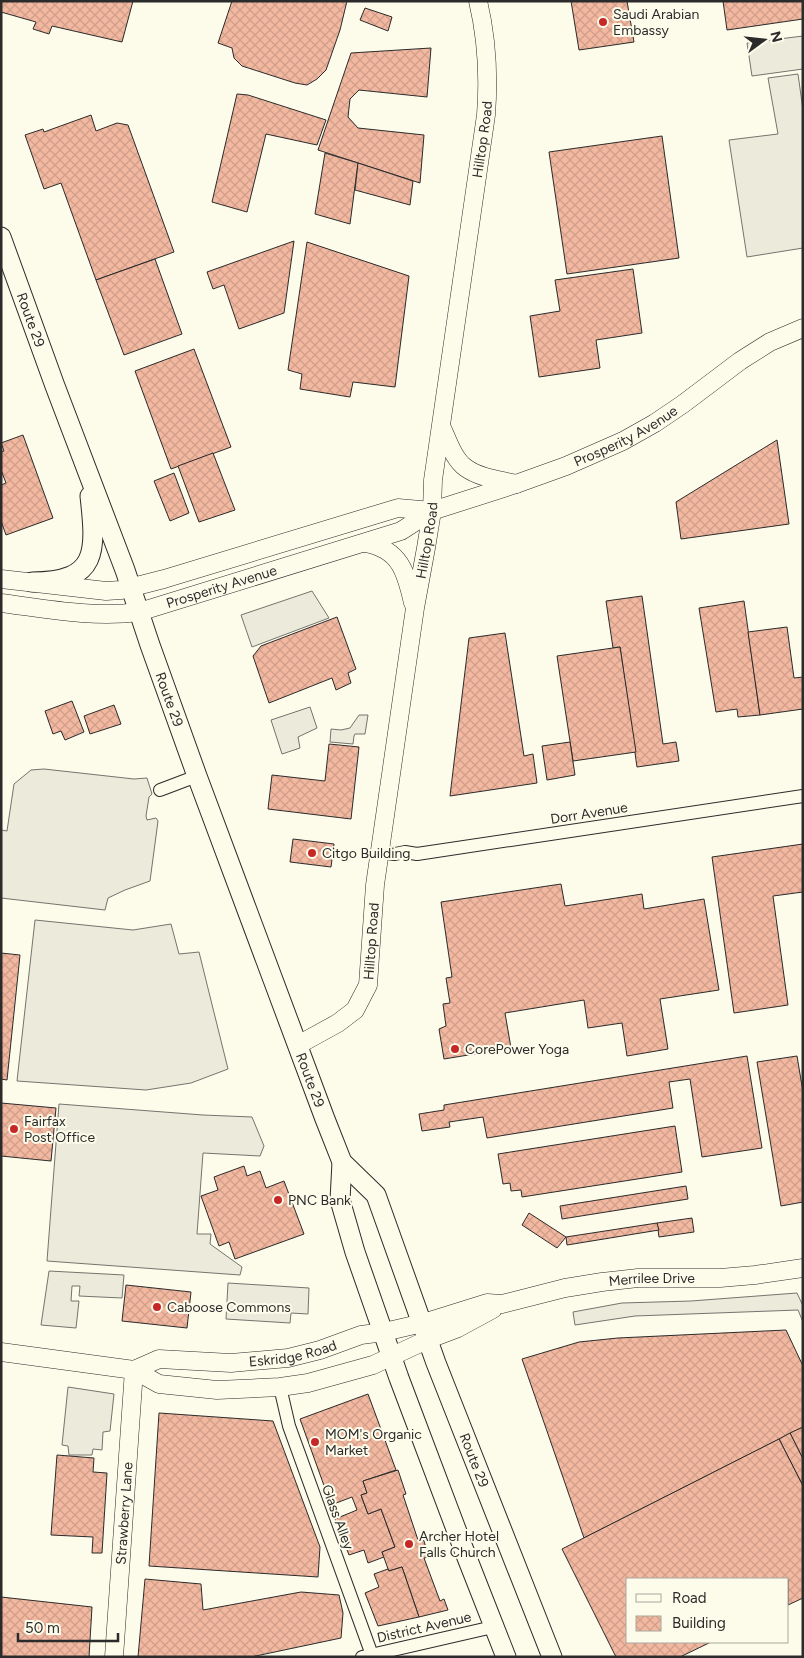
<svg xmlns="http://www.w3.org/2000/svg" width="804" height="1658" font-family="Figtree,sans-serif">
<defs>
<pattern id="building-cross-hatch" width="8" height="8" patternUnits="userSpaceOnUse" patternTransform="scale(1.25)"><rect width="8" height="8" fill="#f2b8a0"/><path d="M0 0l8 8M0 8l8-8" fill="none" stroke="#d09e8a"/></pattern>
</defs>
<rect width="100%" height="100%" fill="#fdfbea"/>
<g fill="#eceadb" stroke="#74746e">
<path d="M803,36V69L752,76L747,43Z"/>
<path d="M798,74L803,110V248L747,257L729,140L778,134L768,78Z"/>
<path d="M312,591L329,618L252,647L241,615Z"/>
<path d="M310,707L317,728L298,737L300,748L282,754L271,720Z"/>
<path d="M359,715H368L365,734H355L354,736L353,744L330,742L331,729L341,730L350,728Z"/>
<path d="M44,769L134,779L147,778L152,794L149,797L146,816L147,820L156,818L158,821L150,881L125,890L108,898L105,910L1,898V830L7,831L14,784L31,770Z"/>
<path d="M35,920L133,930L171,924L179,954L199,952L228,1069L191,1083L146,1090L17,1081Z"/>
<path d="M59,1104L203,1115L252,1117L264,1146L260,1156L203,1153L197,1234H211L210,1244L242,1267L240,1275L47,1261Z"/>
<path d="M49,1271L124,1275L122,1298L79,1296L80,1286H72L71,1301H79L76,1328L41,1325Z"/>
<path d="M228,1283L309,1288L308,1314L291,1313L290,1323L226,1319Z"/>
<path d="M797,1293L803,1306V1322L798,1310L635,1316L575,1325L573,1312L622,1303L691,1301Z"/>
<path d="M68,1387L114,1394L110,1431L103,1432L102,1450L93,1449L92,1455H69L68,1446L62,1445Z"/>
</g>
<g fill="url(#building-cross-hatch)" stroke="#2b2b2b">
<path d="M1,1H133L122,42L52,26L49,34L33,29L36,22L1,12Z"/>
<path d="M232,1H347L340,30L326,70L317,79L307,85L295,83L242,66L234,58L232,48L218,43Z"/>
<path d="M571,1H627L634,42L579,50Z"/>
<path d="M723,1H803V19L727,30Z"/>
<path d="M365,8L392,17L388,31L360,20Z"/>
<path d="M431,48L427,97L359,90L350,99L348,117L358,128L424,135L420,183L318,150L351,53Z"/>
<path d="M237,94L248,95L326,120L317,145L266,134L247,212L212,202Z"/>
<path d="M91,115L96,131L117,123L128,125L174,252L96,280L61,183L44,189L25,135L43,129L44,132Z"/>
<path d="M662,136L679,258L567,274L549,152Z"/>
<path d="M325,153L358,163L350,224L315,214Z"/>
<path d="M358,163L413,181L410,205L355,190Z"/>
<path d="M294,241L284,313L239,329L224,285L213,289L207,272Z"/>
<path d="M307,242L409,276L395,387L353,382L350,397L300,389L302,374L288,370Z"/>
<path d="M155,259L182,334L124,355L96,280Z"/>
<path d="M633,269L642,333L596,340L600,368L539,377L530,316L560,311L555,280Z"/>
<path d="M194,349L231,447L171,469L135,371Z"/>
<path d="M23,435L53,518L6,535L1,521V485L6,483L1,470V452L4,451L1,443Z"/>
<path d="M777,440L789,524L681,539L676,502Z"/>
<path d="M213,453L235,510L199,522L178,466Z"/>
<path d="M174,473L189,513L170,521L154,481Z"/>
<path d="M642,596L663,744L676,742L679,761L637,767L620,647L613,648L606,601Z"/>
<path d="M744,601L760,715L738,717L737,709L716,712L699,608Z"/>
<path d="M337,617L356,669L348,673L351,683L336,690L332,678L269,703L253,656L261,646Z"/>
<path d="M787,627L794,678L803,677V709L760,715L748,632Z"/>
<path d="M505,633L524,756L533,754L537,783L450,796L469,638Z"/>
<path d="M620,647L636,752L573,761L557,656Z"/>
<path d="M72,701L84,732L65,740L61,731L53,734L45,711Z"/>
<path d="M114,705L121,724L90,734L84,716Z"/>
<path d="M570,742L575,775L547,780L542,746Z"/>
<path d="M329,744L359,747L351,819L268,809L272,775L325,781Z"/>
<path d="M293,839L334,844L331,867L290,862Z"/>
<path d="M803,844V892L773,896L788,1005L734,1013L712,857Z"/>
<path d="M561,884L565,906L642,894L644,909L704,899L719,990L660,999L668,1049L627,1056L622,1023L588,1028L584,1000L505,1013L511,1048L444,1059L439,1029L446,1026L443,1004L450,1003L446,978L452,977L441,902Z"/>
<path d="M1,953L20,955L7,1080L1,1079Z"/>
<path d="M747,1056L762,1148L702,1157L690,1079L669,1082L673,1108L487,1138L483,1117L449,1122L450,1127L422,1131L419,1114L444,1110V1105Z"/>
<path d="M797,1056L803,1092V1202L781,1206L757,1062Z"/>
<path d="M1,1103L56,1108L51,1161L1,1156Z"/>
<path d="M675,1126L682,1172L522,1197L521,1190L511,1191L510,1183L503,1184L498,1154Z"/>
<path d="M244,1166L247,1176L260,1171L266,1188L284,1181L304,1234L235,1259L229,1242L219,1246L201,1196L218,1190L214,1177Z"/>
<path d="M686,1186L688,1199L562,1219L560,1206Z"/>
<path d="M529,1213L566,1237L557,1248L522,1225Z"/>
<path d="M692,1218L694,1232L659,1237L657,1223Z"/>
<path d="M657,1223L659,1230L567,1245L566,1237Z"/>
<path d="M126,1285L191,1292L187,1328L122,1321Z"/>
<path d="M786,1330L803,1366V1427L584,1538L522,1359L579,1342L618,1338Z"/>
<path d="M368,1394L396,1470L363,1481L367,1493L361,1495L368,1514L381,1509L395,1547L382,1552L384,1557L368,1563L364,1550L349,1555L335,1519L357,1510L352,1497L331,1505L300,1419Z"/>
<path d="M159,1413L273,1421L320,1547L318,1577L149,1566Z"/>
<path d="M803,1427V1459L790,1433Z"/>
<path d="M790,1433L803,1459V1486L779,1439Z"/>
<path d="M779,1439L803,1486V1598L788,1605V1579H628V1642H711L680,1657H616L562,1549Z"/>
<path d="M57,1455L94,1458L93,1472L107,1473L102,1553H92L93,1537L51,1535Z"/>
<path d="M398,1470L406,1494L403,1495L418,1540L423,1538L429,1557L424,1558L440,1601L444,1599L448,1610L419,1617L402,1567L389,1571L388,1569L382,1552L395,1547L381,1509L368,1514L361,1495L367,1493L363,1481Z"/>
<path d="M402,1567L419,1617L378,1626L365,1593L379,1587L374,1574L388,1569L389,1571Z"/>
<path d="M145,1579L201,1584L203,1610L301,1592L339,1595L343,1613L341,1638L251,1657H138Z"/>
<path d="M1,1597L92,1607L89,1657H1Z"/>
</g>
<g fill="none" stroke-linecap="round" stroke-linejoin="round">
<g stroke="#2b2b2b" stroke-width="14">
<g id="street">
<path d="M160,790L197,776"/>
<path d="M379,852L395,854L405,852L417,854L803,796"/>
<path d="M280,1387L289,1426L372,1655"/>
<path d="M362,1657L493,1627"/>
</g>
</g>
<g stroke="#2b2b2b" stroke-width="19">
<g id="secondary">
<path d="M442,428C448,441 454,460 466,468C480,478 500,480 516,484"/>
<path d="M365,543C400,549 406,572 413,603"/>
<path d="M1,579L106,591L121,590L164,579L398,508L432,511"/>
<path id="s1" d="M1,603C47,609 93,618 139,612L401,531L432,511L516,484L566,466L623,441L655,423L683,404L740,361L770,342L803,328"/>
<path id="s2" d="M298,1045L338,1023L355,1010L368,985L375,885L415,608L426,548L432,511L433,480L486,115C489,76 487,39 478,1"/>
<path d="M1,1352L134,1370L159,1384L217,1390L280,1387L308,1383L373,1365L429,1339L458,1328L493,1309"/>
<path id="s3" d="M134,1370L159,1359L231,1363L288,1358L320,1350L361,1335L384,1332L423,1323L487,1303L502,1304L565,1288L602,1282L638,1278H720L755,1275L803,1268"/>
<path id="s4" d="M114,1657L134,1370"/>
</g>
</g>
<g stroke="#2b2b2b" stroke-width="21">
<g id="primary">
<path id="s5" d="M1,237L55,386L125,570L150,645L197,776L325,1119L342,1162L376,1195L436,1363L552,1657"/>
<path d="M32,582C99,582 96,551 90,496"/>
<path d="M342,1162L340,1200L355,1252L399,1378L462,1545L506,1657"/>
</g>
</g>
<use href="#street" stroke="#fdfbea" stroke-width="12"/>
<use href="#secondary" stroke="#fdfbea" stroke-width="18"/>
<use href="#primary" stroke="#fdfbea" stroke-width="19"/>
</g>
<g fill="#c62828" stroke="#fdfbea" stroke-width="2">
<circle cx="603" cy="22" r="5"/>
<circle cx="312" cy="853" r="5"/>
<circle cx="455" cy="1049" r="5"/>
<circle cx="14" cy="1129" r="5"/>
<circle cx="278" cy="1200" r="5"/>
<circle cx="157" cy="1307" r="5"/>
<circle cx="315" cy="1442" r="5"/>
<circle cx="409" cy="1544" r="5"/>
</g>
<g text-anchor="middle" stroke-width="4" stroke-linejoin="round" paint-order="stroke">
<g font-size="14" fill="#2b2b2b" stroke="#fdfbea" text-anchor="start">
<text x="613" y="19">Saudi Arabian<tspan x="613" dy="16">Embassy</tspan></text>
<text x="322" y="858">Citgo Building</text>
<text x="465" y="1054">CorePower Yoga</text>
<text x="24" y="1126">Fairfax<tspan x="24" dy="16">Post Office</tspan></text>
<text x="288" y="1205">PNC Bank</text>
<text x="167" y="1312">Caboose Commons</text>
<text x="325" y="1439">MOM's Organic<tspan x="325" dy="16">Market</tspan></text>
<text x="419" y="1541">Archer Hotel<tspan x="419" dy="16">Falls Church</tspan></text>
</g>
<g font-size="14" fill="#2b2b2b" stroke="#fdfbea">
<text dy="5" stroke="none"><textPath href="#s2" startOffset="949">Hilltop Road</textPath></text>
<text dy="5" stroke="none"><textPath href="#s5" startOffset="88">Route 29</textPath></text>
<text dy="5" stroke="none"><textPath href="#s1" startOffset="658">Prosperity Avenue</textPath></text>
<text dy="5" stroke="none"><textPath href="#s2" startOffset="544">Hilltop Road</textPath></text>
<text dy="5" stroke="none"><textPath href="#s1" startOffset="225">Prosperity Avenue</textPath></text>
<text dy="5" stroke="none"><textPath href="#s5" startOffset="492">Route 29</textPath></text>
<text transform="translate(589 813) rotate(-9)" y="5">Dorr Avenue</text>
<text dy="5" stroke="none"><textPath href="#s2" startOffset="139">Hilltop Road</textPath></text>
<text dy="5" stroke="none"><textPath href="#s5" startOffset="898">Route 29</textPath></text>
<text dy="5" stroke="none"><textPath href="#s3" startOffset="531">Merrilee Drive</textPath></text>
<text dy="5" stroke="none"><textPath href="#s3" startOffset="162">Eskridge Road</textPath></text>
<text dy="5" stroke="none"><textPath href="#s5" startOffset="1316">Route 29</textPath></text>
<text dy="5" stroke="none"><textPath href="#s4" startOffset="144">Strawberry Lane</textPath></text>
<text transform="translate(338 1517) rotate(70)" y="5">Glass Alley</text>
<text transform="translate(424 1627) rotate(-13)" y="5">District Avenue</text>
</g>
</g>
<rect width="804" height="1658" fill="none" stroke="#2b2b2b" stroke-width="5"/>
<rect x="626" y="1578" width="162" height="65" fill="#fdfbea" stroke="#a9a89e"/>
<rect x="636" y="1594" width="25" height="8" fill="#fdfbea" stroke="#a9a89e"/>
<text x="672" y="1603" font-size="15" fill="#2b2b2b">Road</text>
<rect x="636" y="1616" width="25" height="15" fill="url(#building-cross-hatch)" stroke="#a9a89e"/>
<text x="672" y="1628" font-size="15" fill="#2b2b2b">Building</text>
<g transform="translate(764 40) rotate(75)" stroke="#fdfbea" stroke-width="4" paint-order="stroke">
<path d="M0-4L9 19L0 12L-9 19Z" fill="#2b2b2b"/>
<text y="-8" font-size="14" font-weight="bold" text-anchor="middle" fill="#2b2b2b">N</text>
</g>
<path d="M18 1633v8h100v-8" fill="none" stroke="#2b2b2b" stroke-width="2.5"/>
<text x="25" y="1633" font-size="15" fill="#2b2b2b" stroke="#fdfbea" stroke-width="4" paint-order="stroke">50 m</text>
</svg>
